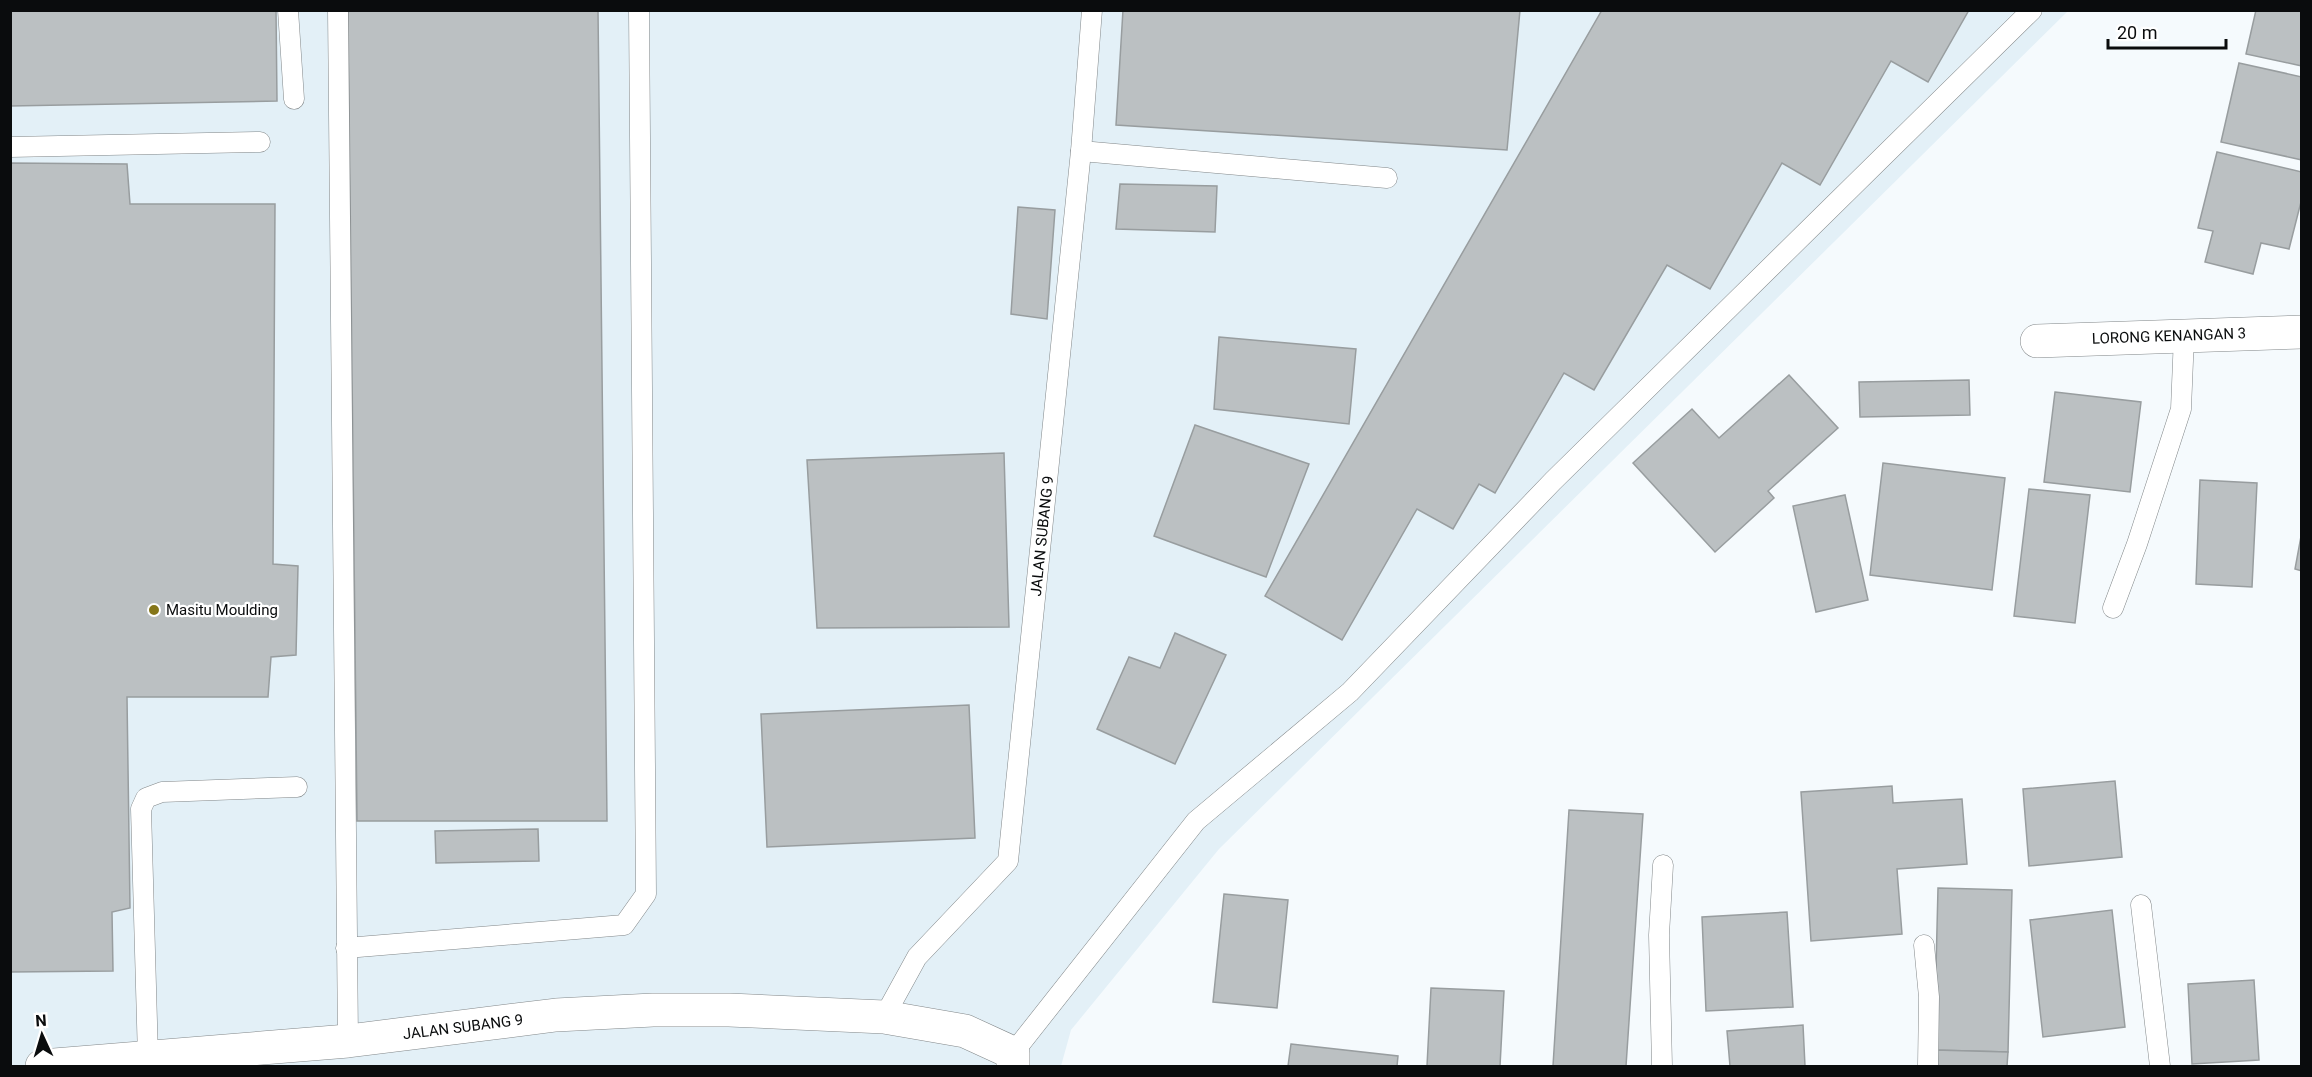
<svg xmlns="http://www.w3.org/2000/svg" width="2312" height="1077" font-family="Roboto,sans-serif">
<rect width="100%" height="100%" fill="#f5fafd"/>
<path fill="#e3f0f7" d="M10,11H2068L1219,849L1071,1030L1061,1066H11Z"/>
<g fill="#bbc0c2" stroke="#989d9f" stroke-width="1.5">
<path d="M10,10H276L277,101L10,106Z"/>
<path d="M348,10H598L607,821H357Z"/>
<path d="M1123,10H1520L1507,150L1116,125Z"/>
<path d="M1602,10H1969L1928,82L1891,61L1820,185L1782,163L1710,289L1667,265L1594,390L1564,373L1495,493L1479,484L1453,529L1417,509L1342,640L1265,596Z"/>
<path d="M2256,10H2302V66L2246,54Z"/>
<path d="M2239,63L2302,77V160L2221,142Z"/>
<path d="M2217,152L2302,172V198L2289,249L2261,243L2253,274L2205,262L2213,231L2198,228Z"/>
<path d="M10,163L127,164L130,204H275L273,564L298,566L296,655L271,657L268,697H127L130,908L112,912L113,971L10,972Z"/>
<path d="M1120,184L1217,186L1215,232L1116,229Z"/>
<path d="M1018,207L1055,210L1047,319L1011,314Z"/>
<path d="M1219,337L1356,349L1349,424L1214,409Z"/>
<path d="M1789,375L1838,428L1768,491L1774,498L1715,552L1633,463L1692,409L1719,438Z"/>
<path d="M1969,380L1970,415L1860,417L1859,382Z"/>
<path d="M2055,392L2141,402L2130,492L2044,482Z"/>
<path d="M1195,425L1309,464L1266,577L1154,536Z"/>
<path d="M1004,453L1009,627L817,628L807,460Z"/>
<path d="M1883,463L2005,478L1992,590L1870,575Z"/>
<path d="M2200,480L2257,483L2252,587L2196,584Z"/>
<path d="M2029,489L2090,495L2075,623L2014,616Z"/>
<path d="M1845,495L1868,600L1816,612L1793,506Z"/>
<path d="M2302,531V571L2295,569Z"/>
<path d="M1175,633L1226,655L1175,764L1097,729L1129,657L1160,668Z"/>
<path d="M969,705L975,838L767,847L761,714Z"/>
<path d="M2115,781L2122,857L2029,866L2023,789Z"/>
<path d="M1892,786L1893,803L1962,799L1967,864L1897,869L1902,934L1811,941L1801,792Z"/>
<path d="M1569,810L1643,814L1626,1066H1553Z"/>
<path d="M538,829L539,861L436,863L435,831Z"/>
<path d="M1938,888L2012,890L2008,1052L1934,1050Z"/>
<path d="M1224,894L1288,900L1277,1008L1213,1002Z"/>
<path d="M2112,910L2125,1027L2043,1037L2030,920Z"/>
<path d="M1787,912L1793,1007L1706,1011L1702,917Z"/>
<path d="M2254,980L2259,1060L2192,1064L2188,984Z"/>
<path d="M1431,988L1504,991L1500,1066H1427Z"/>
<path d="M1803,1025L1805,1066H1730L1727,1031Z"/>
<path d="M1291,1044L1398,1056L1397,1066H1288Z"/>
<path d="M1934,1050L2008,1052L2007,1066H1933Z"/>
</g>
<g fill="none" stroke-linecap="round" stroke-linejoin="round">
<g stroke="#828789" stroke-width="21">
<g id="lane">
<path d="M288,10L294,99"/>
<path d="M338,10L348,1041"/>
<path d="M10,147L260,142"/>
<path d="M1081,151L1387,178"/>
<path d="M2113,608L2137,544L2181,409L2184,336"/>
<path d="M2141,905L2160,1066"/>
<path d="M1924,945L1929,997L1928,1066"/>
<path d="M346,948L624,925L646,894L639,10"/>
<path d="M884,1017L917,957L1008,861L1081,151L1092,10"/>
<path d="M1013,1053L1196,821L1350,692L1553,481L2032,10"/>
<path d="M148,1058L141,809L146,798L162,792L297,787"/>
<path d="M1662,1066L1659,935L1663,865"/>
</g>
</g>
<g stroke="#828789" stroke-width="34">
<g id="street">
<path d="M2037,341L2302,332"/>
<path d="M42,1066L348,1041L556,1015L653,1010H729L884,1017L965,1031L1013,1053V1066"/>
</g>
</g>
<use href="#lane" stroke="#fff" stroke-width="20"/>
<use href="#street" stroke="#fff" stroke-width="33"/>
</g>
<circle fill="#857619" stroke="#fff" stroke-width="2" cx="154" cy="610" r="6"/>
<g text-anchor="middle" stroke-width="4.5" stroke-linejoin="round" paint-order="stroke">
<g font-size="15" fill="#0a0c0d" stroke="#fff">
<text transform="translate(2169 336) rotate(-2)" y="5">LORONG KENANGAN 3</text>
<text transform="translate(1042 536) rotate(-84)" y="5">JALAN SUBANG 9</text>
<text transform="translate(463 1027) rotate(-7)" y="5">JALAN SUBANG 9</text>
</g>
<g font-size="15" fill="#0a0c0d" stroke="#fff" text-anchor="start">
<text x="166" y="615">Masitu Moulding</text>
</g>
</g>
<rect width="2312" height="1077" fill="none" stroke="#0a0c0d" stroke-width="24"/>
<g transform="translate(42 1035) rotate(356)" stroke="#ffffff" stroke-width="4.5" paint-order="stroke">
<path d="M0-4.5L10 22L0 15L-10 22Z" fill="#0a0c0d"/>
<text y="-9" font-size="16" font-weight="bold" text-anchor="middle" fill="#0a0c0d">N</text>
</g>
<path d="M2108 39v9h118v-9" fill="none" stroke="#0a0c0d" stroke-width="3"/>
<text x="2117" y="39" font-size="18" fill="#0a0c0d" stroke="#ffffff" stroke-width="4.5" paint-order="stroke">20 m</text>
</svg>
